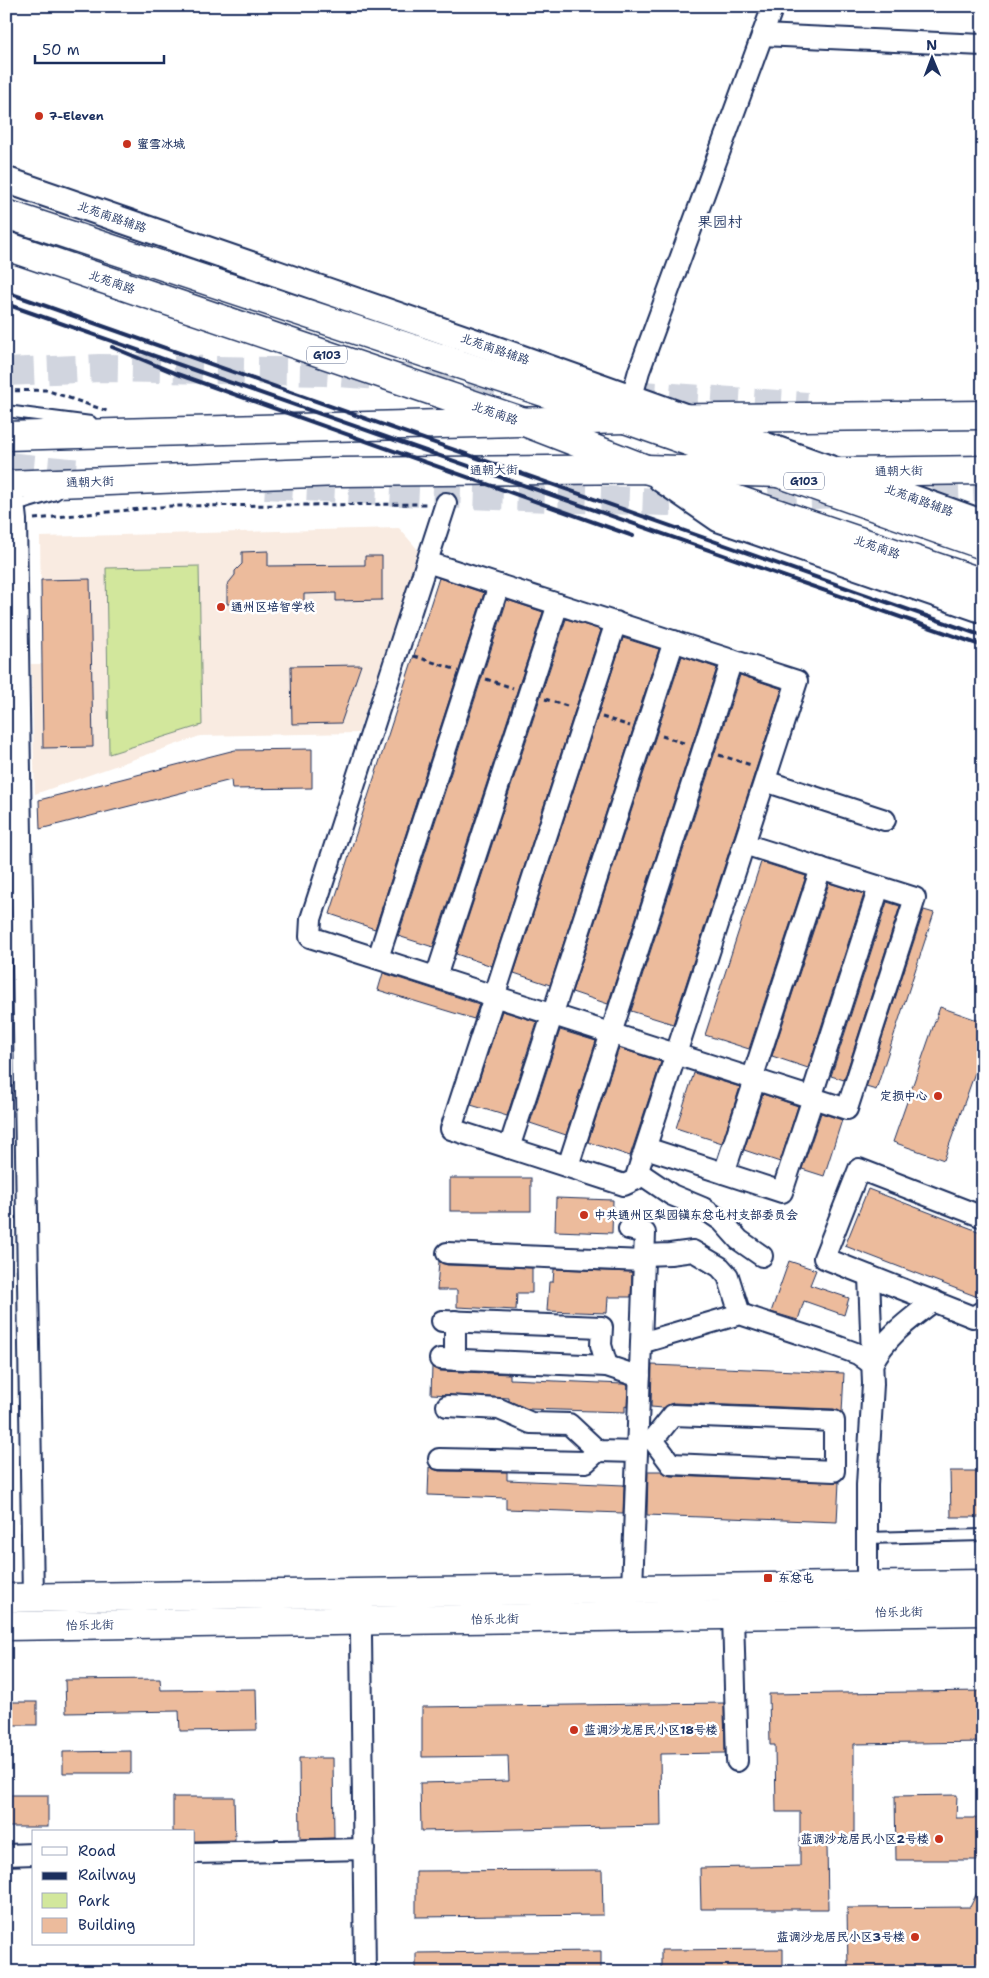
<svg xmlns="http://www.w3.org/2000/svg" width="989" height="1978" font-family="'Shantell Sans','LXGW WenKai TC',sans-serif">
<rect width="100%" height="100%" fill="#fff"/>
<filter id="ink" filterUnits="userSpaceOnUse"><feTurbulence type="fractalNoise" baseFrequency=".02" numOctaves="2"/><feDisplacementMap in="SourceGraphic" scale="10" xChannelSelector="R" yChannelSelector="G"/><feConvolveMatrix kernelMatrix="1 2 1 2 8 2 1 2 1" color-interpolation-filters="sRGB"/></filter>
<g filter="url(#ink)">
<path fill="#f9ebe1" d="M399,528L419,551L358,733L200,736L35,794L31,664H42L40,537Z"/>
<path fill="#d2e79c" stroke="#768b7d" d="M199,566L202,725L109,754L106,568Z"/>
<g fill="#ecbb9c" stroke="#1b2f5e">
<path d="M268,551V566L365,565V556H382V600L336,601V593L304,594V603L227,604V585L235,575V571L242,564V552Z"/>
<path d="M439,578L484,593L375,929L330,914Z"/>
<path d="M90,579L93,747L43,748L41,580Z"/>
<path d="M507,600L543,612L433,947L398,936Z"/>
<path d="M566,619L601,630L492,966L456,954Z"/>
<path d="M623,638L659,649L550,985L514,973Z"/>
<path d="M682,656L717,668L608,1004L572,992Z"/>
<path d="M361,665L341,723L292,724L291,666Z"/>
<path d="M740,675L782,689L673,1024L631,1011Z"/>
<path d="M312,749V788L232,789L231,780L40,829L39,800L235,750Z"/>
<path d="M761,862L806,876L749,1049L705,1035Z"/>
<path d="M829,883L864,894L808,1068L772,1056Z"/>
<path d="M887,902L900,906L844,1080L831,1076Z"/>
<path d="M924,910L934,913L876,1090L866,1087Z"/>
<path d="M383,973L479,1004L474,1019L378,990Z"/>
<path d="M940,1007L983,1022V1050L944,1160L893,1142Z"/>
<path d="M502,1011L537,1022L507,1116L471,1105Z"/>
<path d="M560,1030L596,1041L566,1135L530,1123Z"/>
<path d="M619,1048L661,1062L630,1156L588,1142Z"/>
<path d="M694,1073L740,1087L722,1143L676,1128Z"/>
<path d="M763,1094L798,1106L780,1162L744,1150Z"/>
<path d="M821,1113L842,1120L824,1176L802,1169Z"/>
<rect x="450" y="1178" width="81" height="33"/>
<path d="M868,1189L983,1233V1299L845,1246Z"/>
<path d="M556,1198L613,1200L612,1233L555,1231Z"/>
<path d="M439,1261L447,1265L532,1268V1293H517L516,1310L457,1307V1290H437Z"/>
<path d="M789,1261L816,1270L810,1285L849,1298L844,1315L804,1301L798,1320L771,1312Z"/>
<path d="M554,1269L632,1272L631,1297H608L607,1313L547,1311L549,1282H553Z"/>
<path d="M652,1365L844,1373L842,1413L834,1409L673,1403L663,1408L651,1407Z"/>
<path d="M432,1367L440,1371L510,1374V1379L623,1384L628,1385L627,1407L625,1406V1412L528,1409L509,1401V1398L431,1394Z"/>
<path d="M429,1467L439,1471L507,1472V1480L624,1485L623,1513L506,1509V1498L428,1495Z"/>
<path d="M648,1471H661L670,1476L839,1482L837,1522L647,1515Z"/>
<path d="M950,1471H983V1517H951Z"/>
<path d="M160,1679L161,1690L256,1689L257,1730L180,1731L179,1711L66,1713L65,1680Z"/>
<path d="M983,1691V1742L854,1744V1843L827,1844L828,1909H701L700,1868L800,1866V1812H776L775,1745H770L769,1694Z"/>
<rect x="6" y="1702" width="31" height="23"/>
<path d="M724,1703L725,1753L660,1754L661,1826L421,1831L420,1783L509,1781L508,1756L422,1757V1707Z"/>
<path d="M131,1751V1773H63V1752Z"/>
<path d="M299,1758H333L334,1838L300,1839Z"/>
<rect x="6" y="1795" width="42" height="32"/>
<path d="M957,1795L956,1818H983V1860H896L895,1796Z"/>
<path d="M173,1797H234L235,1840L194,1841V1832H173Z"/>
<path d="M602,1870L603,1915L416,1917V1871Z"/>
<path d="M983,1881V1967L848,1969L847,1908L970,1907Z"/>
<path d="M783,1949V1972H661V1950Z"/>
<path d="M601,1951V1972H416V1953Z"/>
</g>
<g fill="none" stroke-linecap="round" stroke-linejoin="round">
<g stroke="#d1d5df" stroke-width="28" stroke-dasharray="28 14" stroke-linecap="butt">
<path d="M6,372L99,368L325,372L507,385"/>
<path d="M628,394L807,406"/>
<path d="M6,466L82,473"/>
<path d="M265,485L441,494L667,502L838,494"/>
<path d="M889,491L983,487"/>
</g>
<g stroke="#1b2f5e" stroke-width="14">
<g id="service">
<path d="M6,411L91,422"/>
<path d="M12,507L56,494"/>
<path d="M867,1538L983,1535"/>
</g>
</g>
<g stroke="#1b2f5e" stroke-width="24">
<g id="minor">
<path d="M762,35L983,45"/>
<path d="M628,411L639,371L773,6"/>
<path d="M12,485L16,520L33,1598"/>
<path d="M446,503L311,919L310,937L847,1109L915,898L744,844"/>
<path d="M427,562L797,681L635,1180L624,1185L451,1129L616,622"/>
<path d="M765,781L885,820"/>
<path d="M378,958L499,585"/>
<path d="M436,977L558,604"/>
<path d="M752,1079L821,868"/>
<path d="M811,1098L879,887"/>
<path d="M509,1148L674,641"/>
<path d="M646,1148L782,1192L813,1098"/>
<path d="M568,1166L732,660"/>
<path d="M638,1172L672,1195L703,1208L722,1221L739,1240L762,1256"/>
<path d="M724,1173L755,1080"/>
<path d="M983,1217L859,1169L824,1258L973,1317L983,1311"/>
<path d="M629,1229L645,1233L632,1589"/>
<path d="M447,1253L644,1261"/>
<path d="M644,1255L670,1254L693,1251L720,1267L728,1276L740,1314"/>
<path d="M442,1321L602,1327L601,1345L607,1366"/>
<path d="M455,1321V1360"/>
<path d="M641,1343L740,1314L831,1344L858,1354L872,1364"/>
<path d="M440,1359L607,1366L634,1375H640"/>
<path d="M872,1364C886,1336 910,1319 934,1301"/>
<path d="M447,1406L499,1409L531,1423L569,1424L598,1451L637,1452"/>
<path d="M673,1415L834,1421V1471L671,1464L653,1440Z"/>
<path d="M439,1459L586,1462L598,1451"/>
<path d="M867,1585V1485L873,1384L869,1276"/>
<path d="M363,1609L361,1635L365,1972"/>
<path d="M733,1615L737,1761"/>
<path d="M194,1853L364,1849"/>
<path d="M6,1855L34,1854"/>
</g>
</g>
<g stroke="#1b2f5e" stroke-width="29">
<g id="tertiary">
<path d="M6,180L507,353L983,523"/>
<path d="M661,479L719,519L983,610"/>
</g>
</g>
<g stroke="#1b2f5e" stroke-width="31">
<g id="secondary">
<path d="M6,1598L983,1584"/>
<path d="M6,1626L983,1611"/>
</g>
</g>
<g stroke="#1b2f5e" stroke-width="31">
<g id="primary">
<path d="M6,436L625,419L983,415"/>
<path d="M6,485L339,472L646,469L781,473L983,470"/>
</g>
</g>
<g stroke="#1b2f5e" stroke-width="31">
<g id="trunk">
<path d="M6,214L625,419L983,545"/>
<path d="M6,246L527,423L646,469L983,583"/>
</g>
</g>
<g stroke="#1b2f5e" stroke-width="3" stroke-dasharray="5 4" stroke-linecap="butt">
<path d="M6,391L46,390L107,411"/>
<path d="M34,519L171,506L427,504"/>
<path d="M414,656L454,669"/>
<path d="M486,679L513,688"/>
<path d="M545,699L570,707"/>
<path d="M602,717L630,726"/>
<path d="M662,736L687,744"/>
<path d="M719,755L751,765"/>
</g>
<use href="#service" stroke="#fff" stroke-width="10"/>
<use href="#minor" stroke="#fff" stroke-width="20"/>
<use href="#tertiary" stroke="#fff" stroke-width="25"/>
<use href="#secondary" stroke="#fff" stroke-width="28"/>
<use href="#primary" stroke="#fff" stroke-width="28"/>
<use href="#trunk" stroke="#fff" stroke-width="28"/>
<g stroke="#1b2f5e" stroke-width="4">
<path d="M6,292L983,636"/>
<path d="M6,304L983,646"/>
<path d="M112,347L177,374L633,536"/>
</g>
</g>
</g>
<g fill="#c8321e" stroke="#fff" stroke-width="2">
<circle cx="39" cy="116" r="5"/>
<circle cx="127" cy="144" r="5"/>
<circle cx="221" cy="607" r="5"/>
<circle cx="938" cy="1096" r="5"/>
<circle cx="584" cy="1215" r="5"/>
<rect x="763" y="1573" width="10" height="10" rx="2.5"/>
<circle cx="574" cy="1730" r="5"/>
<circle cx="939" cy="1839" r="5"/>
<circle cx="915" cy="1937" r="5"/>
</g>
<g text-anchor="middle" stroke-width="5" stroke-linejoin="round" paint-order="stroke">
<g fill="#fff" stroke="#5f6d8e" stroke-width="1">
<rect x="307" y="346.5" width="40" height="17" rx="4"/>
<rect x="784" y="472.5" width="40" height="17" rx="4"/>
</g>
<g font-size="11" font-weight="bold" fill="#1b2f5e">
<text x="327" y="359">G103</text>
<text x="804" y="485">G103</text>
</g>
<g font-size="12" font-weight="bold" fill="#1b2f5e" stroke="#fff" text-anchor="start">
<text x="49" y="120">7-Eleven</text>
<text x="137" y="148">蜜雪冰城</text>
<text x="231" y="611">通州区培智学校</text>
<text x="928" y="1100" text-anchor="end">定损中心</text>
<text x="594" y="1219">中共通州区梨园镇东总屯村支部委员会</text>
<text x="778" y="1582">东总屯</text>
<text x="584" y="1734">蓝调沙龙居民小区18号楼</text>
<text x="929" y="1843" text-anchor="end">蓝调沙龙居民小区2号楼</text>
<text x="905" y="1941" text-anchor="end">蓝调沙龙居民小区3号楼</text>
</g>
<g font-size="12" fill="#1b2f5e" stroke="#fff">
<text transform="translate(112 217) rotate(19)" y="4">北苑南路辅路</text>
<text transform="translate(112 282) rotate(19)" y="4">北苑南路</text>
<text transform="translate(495 349) rotate(19)" y="4">北苑南路辅路</text>
<text transform="translate(495 413) rotate(19)" y="4">北苑南路</text>
<text transform="translate(494 470) rotate(-1)" y="4">通朝大街</text>
<text transform="translate(899 471) rotate(-1)" y="4">通朝大街</text>
<text transform="translate(90 482) rotate(-2)" y="4">通朝大街</text>
<text transform="translate(919 500) rotate(20)" y="4">北苑南路辅路</text>
<text transform="translate(877 547) rotate(19)" y="4">北苑南路</text>
<text transform="translate(899 1612) rotate(-1)" y="4">怡乐北街</text>
<text transform="translate(495 1619) rotate(-1)" y="4">怡乐北街</text>
<text transform="translate(90 1625) rotate(-1)" y="4">怡乐北街</text>
</g>
<g font-size="15" fill="#1b2f5e" stroke="#fff">
<text x="720" y="227">果园村</text>
</g>
</g>
<rect width="989" height="1978" fill="none" stroke="#fff" stroke-width="25"/>
<rect x="12" y="12" width="964" height="1953" fill="none" stroke="#1b2f5e" stroke-width="2" filter="url(#ink)"/>
<rect x="32" y="1830" width="162" height="115" fill="#ffffff" stroke="#a4acbf"/>
<rect x="42" y="1847" width="25" height="8" fill="#ffffff" stroke="#a4acbf"/>
<text x="78" y="1856" font-size="15" fill="#1b2f5e">Road</text>
<rect x="42" y="1872" width="25" height="8" fill="#1b2f5e" stroke="#a4acbf"/>
<text x="78" y="1880" font-size="15" fill="#1b2f5e">Railway</text>
<rect x="42" y="1893" width="25" height="15" fill="#d2e79c" stroke="#a4acbf"/>
<text x="78" y="1906" font-size="15" fill="#1b2f5e">Park</text>
<rect x="42" y="1918" width="25" height="15" fill="#ecbb9c" stroke="#a4acbf"/>
<text x="78" y="1930" font-size="15" fill="#1b2f5e">Building</text>
<g transform="translate(932 58) rotate(359)" stroke="#ffffff" stroke-width="4" paint-order="stroke">
<path d="M0-4L9 19L0 12L-9 19Z" fill="#1b2f5e"/>
<text y="-8" font-size="14" font-weight="bold" text-anchor="middle" fill="#1b2f5e">N</text>
</g>
<path d="M35 55v8h129v-8" fill="none" stroke="#1b2f5e" stroke-width="2.5"/>
<text x="42" y="55" font-size="15" fill="#1b2f5e" stroke="#ffffff" stroke-width="4" paint-order="stroke">50 m</text>
</svg>
